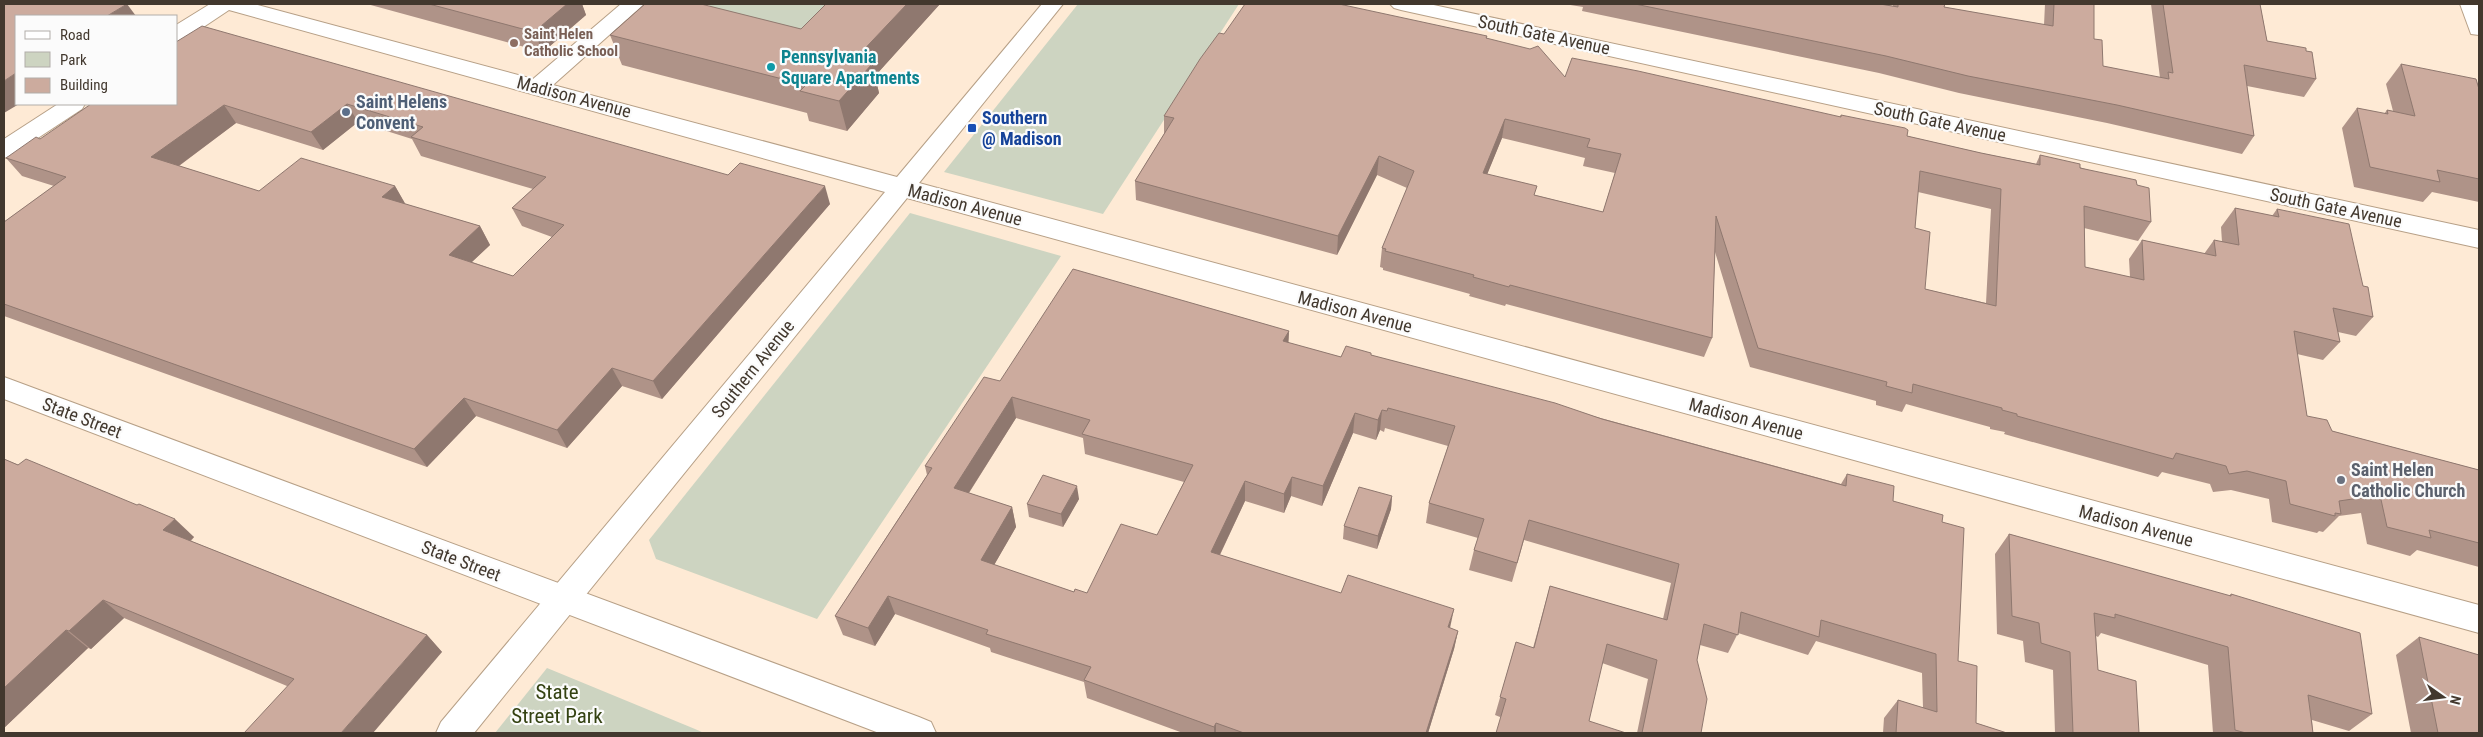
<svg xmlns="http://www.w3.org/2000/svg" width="2483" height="737" font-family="'Roboto Condensed',sans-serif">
<rect width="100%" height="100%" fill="#feead5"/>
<g fill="#cdd4c1">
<path d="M711,4H844L799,49L701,13Z"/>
<path d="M1078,4H1239L1103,214L944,172Z"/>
<path d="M910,213L1061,256L817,619L656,559L649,540Z"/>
<path d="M547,668L695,729L704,733H495Z"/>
</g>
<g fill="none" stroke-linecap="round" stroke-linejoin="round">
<g stroke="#b7a087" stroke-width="2">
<g id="minor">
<path d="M210,4H254L533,79L621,4H644L553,85L897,177L1042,4H1063L919,183L2479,605V633L907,198L474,733H436L441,722L885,192L229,10L184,40L176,41V25Z"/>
<path d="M1390,4H1429L2479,230V248L1401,10L1394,8Z"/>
<path d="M58,104H85L82,109L12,155L4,158V139Z"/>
</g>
</g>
<g stroke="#b7a087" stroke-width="2">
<g id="major">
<path d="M2460,4H2479V35L2471,34Z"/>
<path d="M4,377L919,717L931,722L936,733H879L4,399Z"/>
</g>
</g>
<use href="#minor" fill="#fff" fill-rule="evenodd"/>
<use href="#major" fill="#fff" fill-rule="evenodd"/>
</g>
<g fill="#af9388" fill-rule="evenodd">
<path d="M367,4H582L586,15L543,52Z"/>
<path d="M826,4H940L875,76L879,93L847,131L809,121L807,113L622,65L610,35L801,29Z"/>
<path d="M1564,4H1880L1893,6V4H1945L1944,7L2044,25L2045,4H2094V39L2103,66L2160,78L2151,4H2260L2267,41L2306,51L2316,79L2304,97L2247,86L2254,136L2242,154L2107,123L1959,93L1879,73L1582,11L1583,7Z"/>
<path d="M1224,34L1487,36V38L1565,77L1840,117L1841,115L1907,136L1981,153L2036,164L2040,155L2137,185L2151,222L2138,241L2084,228L2085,267L2130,277L2129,259L2142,240L2204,254L2214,240L2222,242L2221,227L2235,208L2272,216L2277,209L2363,286L2373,317L2356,336L2338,332L2340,342L2323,360L2297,354L2307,416L2332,431L2479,470V567L2417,550L2410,556L2367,544L2361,513L2339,516L2323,532L2319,531L2317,533L2272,522L2269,499L2231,490L2213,492L2210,484L2162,472L2158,477L2004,434L2005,432L1990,429V427L1906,404L1902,412L1876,405V401L1750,367L1715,252L1712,338L1704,357L1506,304L1505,306L1469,296L1470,294L1383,270V268L1380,267L1382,248L1407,188L1377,175L1337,255L1136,200L1135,181L1164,134V116ZM1502,138L1585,158L1583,166L1615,173L1603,212L1535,195L1487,174ZM1918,192L1991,209L1986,303L1925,289L1915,228Z"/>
<path d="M176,42L830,204L662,399L622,386L567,448L476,416L427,467L4,316V222L54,186L22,176L6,158L176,104ZM358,122L412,139L421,156L533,189L512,208L522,226L552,237L513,276L472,262L490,245L480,226L405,204L395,186L259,191L179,166L236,123L323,150Z"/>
<path d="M2401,64L2479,89V202L2432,192L2423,202L2354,187L2342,128L2357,108L2384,114L2387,110L2393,111L2386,84Z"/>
<path d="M1289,331L1288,343L1341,357L1371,355L1841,484L1847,474L1893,501L1942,522L1958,661L1976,723L2007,733H1883L1884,718L1898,700L1923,708L1922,673L1816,641L1808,655L1738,633L1728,653L1700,645L1697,660L1701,733H1637L1648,679L1602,663L1500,717L1495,715L1516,642L1533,648L1550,586L1663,619L1671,583L1524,540L1512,582L1469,570L1474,550L1478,538L1426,523L1429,503L1448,446L1385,428L1384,432L1380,430L1376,440L1353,433L1322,506L1291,496L1284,513L1245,501L1220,555L1458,631L1454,649L1428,733H1183L1087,698L1084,682L991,652L990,648L895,614L875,646L843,635L835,616L927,475L925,466L1000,381ZM1016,418L1083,438L1085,454L1184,482L1157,535L1087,593L1074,592L994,565L1016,527L1012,507L969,493Z"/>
<path d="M4,459L194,537L191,541L427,635L442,652L287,686L124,618L91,649L88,648L4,728Z"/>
<path d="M1392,496L1391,509L1377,549L1343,539L1344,526Z"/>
<path d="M1079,499L1063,527L1029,517L1027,504Z"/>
<path d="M2009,534L2229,596L2231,594L2372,714L2349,731L2312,720L2313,733H2213L2208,665L2101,633L2098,637L2096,636L2098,670L2139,733H2055L2053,670L2025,662L2023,641L1997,634L1995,554Z"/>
<path d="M2419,637L2479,733H2411L2396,655Z"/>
</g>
<g fill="#8f786f">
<path d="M127,4L136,16H107Z"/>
<path d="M567,4H582L586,15L543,52L534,32Z"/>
<path d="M907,4H940L875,76L879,93L847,131L839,101L855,59Z"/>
<path d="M16,73V104H19L4,113V81Z"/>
<path d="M347,104L358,122L323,150L311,132Z"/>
<path d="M224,105L236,123L165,176L151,157Z"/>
<path d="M1505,119L1502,138L1480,192L1483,173Z"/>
<path d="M1379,156L1377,175L1337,255L1338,236Z"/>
<path d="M395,186L406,205L382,197Z"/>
<path d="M825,186L830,204L662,399L653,381Z"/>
<path d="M480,226L490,245L460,273L449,255Z"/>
<path d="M1289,331L1288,352L1283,341Z"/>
<path d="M612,368L622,386L567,448L557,430Z"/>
<path d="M1012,397L1016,418L959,508L954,488Z"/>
<path d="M464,398L476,416L427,467L414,449Z"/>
<path d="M1382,410L1380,430L1376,440L1378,420Z"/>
<path d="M1355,413L1353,433L1322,506L1323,486Z"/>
<path d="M1292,477L1291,496L1284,513V494Z"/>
<path d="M1245,481V501L1212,571L1211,552Z"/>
<path d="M1077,486L1079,499L1063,527L1061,514Z"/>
<path d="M1392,496L1391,509L1377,549L1378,536Z"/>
<path d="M1012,507L1016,527L986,579L981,560Z"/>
<path d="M175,519L194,537L182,548L163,530Z"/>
<path d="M888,596L895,614L875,646L868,628Z"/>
<path d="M103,600L124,618L91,649L69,631Z"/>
<path d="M1454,609L1450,628L1448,627Z"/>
<path d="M66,630L88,648L4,728V688Z"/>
<path d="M1458,631L1454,649L1428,733H1426Z"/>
<path d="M427,635L442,652L373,733H341Z"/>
<path d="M1216,723V733H1214V727Z"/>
</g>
<g fill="#ccab9e" stroke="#8f786f" fill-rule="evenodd">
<path d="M4,4H127L107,16H16V73L4,81Z"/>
<path d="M429,4H567L534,32Z"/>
<path d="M645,4H701L801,29L826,4H907L855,59L872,64L839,101L800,91L806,85L610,35Z"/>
<path d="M1245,4H1339L1487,36L1486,38L1530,49L1538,46L1565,77L1572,58L1638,71L1841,117V115L1905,128L1908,130L1907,136L1981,153L2040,165V155L2080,164V168L2136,180L2137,185L2149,188L2151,222L2084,206L2085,267L2144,280L2142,240L2216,256L2214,240L2239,245L2235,208L2279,217L2277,209L2349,224L2363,286L2368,287L2373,317L2333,308L2340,342L2294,331L2307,416L2327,420L2332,431L2479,470V543L2429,530L2431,538L2387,527L2380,495L2339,501L2341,514L2335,513V516L2290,504L2286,481L2247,471L2229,474L2226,466L2176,453L2173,459L2017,416V414L2002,410V408L1913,384L1912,393L1886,386L1887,382L1758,348L1716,216L1712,338L1510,285L1509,287L1473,277L1474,275L1385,251L1386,249L1382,248L1414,171L1379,156L1338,236L1135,181L1174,118L1164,116L1200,59L1219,33L1224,34ZM1505,119L1590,139L1587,147L1621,154L1603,212L1534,195L1537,186L1483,173ZM1920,171L2001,189L1996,306L1925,289L1930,232L1915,228Z"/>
<path d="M1635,4H1880L1898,7V4H1945L1944,7L2053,26L2054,4H2094V39L2102,40L2103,66L2169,79L2168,72L2173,73L2163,4H2260L2267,41L2306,48V51L2312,52L2316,79L2244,65L2254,136L2117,105L1968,76L1886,56Z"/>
<path d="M202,26L728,175L740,163L825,186L653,381L612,368L557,430L464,398L414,449L4,304V222L66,177L6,158L36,137L40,139L91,104H176V42ZM347,104L423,127L411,137L546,177L512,208L564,225L513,276L449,255L480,226L382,197L395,186L301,158L259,191L151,157L224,105L311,132Z"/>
<path d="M2401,64L2476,79L2479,89V179L2437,170L2440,182L2370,167L2357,108L2388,114L2387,110L2415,116Z"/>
<path d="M1073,269L1289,331L1283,341L1341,357L1346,346L1371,353V355L1555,403L1602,419L1846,486L1847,474L1894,486L1893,501L1943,515L1942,522L1964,528L1958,661L1977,666L1976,723L2007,733H1896L1898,700L1937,712L1936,654L1821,620L1819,637L1741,612L1738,635L1704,624L1697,660L1707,699L1701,733H1642L1657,660L1607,644L1589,721L1626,733H1496L1506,699L1500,697L1516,642L1534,648L1550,586L1667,620L1679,564L1529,520L1517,563L1474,550L1484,519L1429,503L1455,426L1388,408L1387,411L1382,410L1378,420L1355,413L1323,486L1292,477L1284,494L1245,481L1211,552L1341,593L1348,575L1454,609L1448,627L1458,631L1426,733H1244L1216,723L1214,727L1084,680L1091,667L986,634L988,630L888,596L868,628L835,616L932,468L925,466L984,377L1000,381ZM1012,397L1090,420L1082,434L1193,465L1157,535L1121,524L1087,593L1075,589L1074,592L981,560L1012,507L954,488Z"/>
<path d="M4,459L18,465L26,459L137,505L139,504L175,519L163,530L427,635L341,733H244L294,679L103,600L69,631L66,630L4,688Z"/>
<path d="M1043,475L1077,486L1061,514L1027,504Z"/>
<path d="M1359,487L1392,496L1378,536L1344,526Z"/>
<path d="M2009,534L2231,596V594L2360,633L2372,714L2308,695L2313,733H2246L2235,730L2228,647L2115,614V618L2094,613L2098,670L2136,681L2139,733H2073L2070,652L2041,643L2039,623L2012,616Z"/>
<path d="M2419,637L2479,655V733H2438Z"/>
</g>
<circle fill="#8d6e63" stroke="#fbfbfb" stroke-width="2" cx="514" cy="43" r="5"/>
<circle fill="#0f9aa8" stroke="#fbfbfb" stroke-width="2" cx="771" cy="67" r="5"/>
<circle fill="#5c6f8a" stroke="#fbfbfb" stroke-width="2" cx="346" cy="112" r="5"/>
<rect fill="#1a4fb4" stroke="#fbfbfb" stroke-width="2" x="967" y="123" width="10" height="10" rx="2.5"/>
<circle fill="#6b7280" stroke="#fbfbfb" stroke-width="2" cx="2341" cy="480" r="5"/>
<g text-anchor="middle" stroke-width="4.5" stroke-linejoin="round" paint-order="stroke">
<g font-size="15" font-weight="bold" fill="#785e54" stroke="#fbfbfb" text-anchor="start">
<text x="524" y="39">Saint Helen<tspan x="524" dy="17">Catholic School</tspan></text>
</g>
<g font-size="18" fill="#42382e" stroke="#fbfbfb">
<text transform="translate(1544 35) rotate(12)" y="6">South Gate Avenue</text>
<text transform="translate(574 97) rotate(15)" y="6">Madison Avenue</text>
<text transform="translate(1940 122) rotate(12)" y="6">South Gate Avenue</text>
<text transform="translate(965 205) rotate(15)" y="6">Madison Avenue</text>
<text transform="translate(2336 208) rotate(12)" y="6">South Gate Avenue</text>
<text transform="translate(1355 312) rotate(15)" y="6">Madison Avenue</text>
<text transform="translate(753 369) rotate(-51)" y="6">Southern Avenue</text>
<text transform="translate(82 418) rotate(21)" y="6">State Street</text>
<text transform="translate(1746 419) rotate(15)" y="6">Madison Avenue</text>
<text transform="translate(2136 526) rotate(15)" y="6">Madison Avenue</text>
<text transform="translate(461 561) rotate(21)" y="6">State Street</text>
</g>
<g font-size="18" font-weight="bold" fill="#0d838f" stroke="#fbfbfb" text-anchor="start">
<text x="781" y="63">Pennsylvania<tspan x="781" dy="21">Square Apartments</tspan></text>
</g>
<g font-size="18" font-weight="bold" fill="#4e5e75" stroke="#fbfbfb" text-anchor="start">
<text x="356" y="108">Saint Helens<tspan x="356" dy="21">Convent</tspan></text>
</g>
<g font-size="18" font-weight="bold" fill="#164399" stroke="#fbfbfb" text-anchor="start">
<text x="982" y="124">Southern<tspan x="982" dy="21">@ Madison</tspan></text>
</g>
<g font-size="18" font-weight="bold" fill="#5b616d" stroke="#fbfbfb" text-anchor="start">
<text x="2351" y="476">Saint Helen<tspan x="2351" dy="21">Catholic Church</tspan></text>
</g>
<g font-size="21" fill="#344212" stroke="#fbfbfb">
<text x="557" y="699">State<tspan x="557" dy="24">Street Park</tspan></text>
</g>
</g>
<rect width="2483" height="737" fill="none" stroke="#42382e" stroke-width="10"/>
<rect x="15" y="15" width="162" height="90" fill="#fbfbfb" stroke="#b1ada9"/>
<rect x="25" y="31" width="25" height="8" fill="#ffffff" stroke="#b1ada9"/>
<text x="60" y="40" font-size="15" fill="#42382e">Road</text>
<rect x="25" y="52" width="25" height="15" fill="#cdd4c1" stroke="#b1ada9"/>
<text x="60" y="65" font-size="15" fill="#42382e">Park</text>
<rect x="25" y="78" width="25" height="15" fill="#ccab9e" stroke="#b1ada9"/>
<text x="60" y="90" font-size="15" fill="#42382e">Building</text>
<g transform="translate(2443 697) rotate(104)" stroke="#fbfbfb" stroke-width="4" paint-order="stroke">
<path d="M0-4L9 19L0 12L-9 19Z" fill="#42382e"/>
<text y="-8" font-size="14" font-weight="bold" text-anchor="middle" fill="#42382e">N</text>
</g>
</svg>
